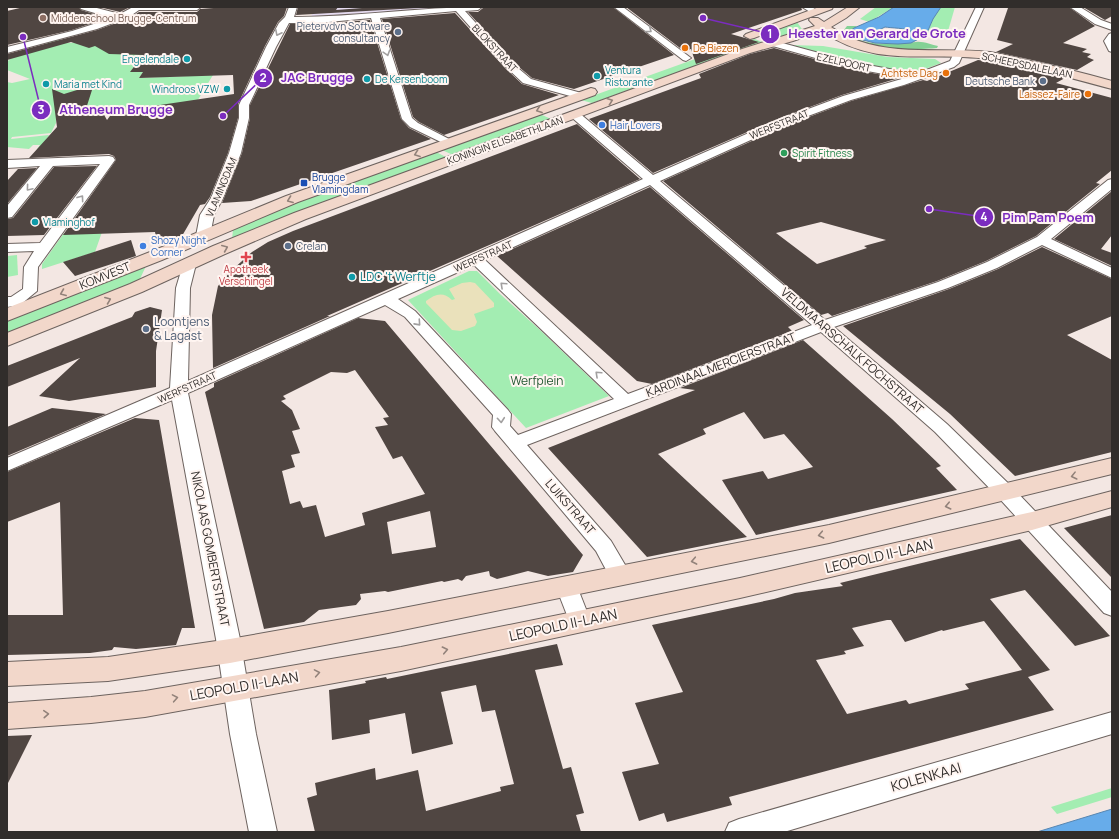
<svg xmlns="http://www.w3.org/2000/svg" width="1119" height="839" font-family="Manrope,sans-serif">
<rect width="100%" height="100%" fill="#f3e7e3"/>
<path fill="#e6dbf0" d="M307,7H457L342,17L341,15L311,17L314,8Z"/>
<g fill="#a3edb2">
<path d="M876,7H894L869,22L860,19Z"/>
<path d="M941,7H955L946,38L927,34L933,19Z"/>
<path d="M797,22L804,32L773,40L759,36Z"/>
<path d="M57,39L68,43L114,40L162,46L139,78L213,75L196,103L56,119V123L51,133L12,137L11,139L49,135L46,140L61,148L37,149L40,145H33L29,149L7,147V82L12,83L30,79L7,70V61L10,60L8,59L51,45L45,43Z"/>
<path d="M755,39L762,42L592,103L581,100L748,40Z"/>
<path d="M790,45L823,46L888,57L935,59L941,63L920,71H898L851,63Z"/>
<path d="M540,114L551,119L453,155L442,150Z"/>
<path d="M436,152L446,157L232,240L233,229L287,206Z"/>
<path d="M102,232L95,252L42,269V264L64,233Z"/>
<path d="M17,255L18,275L7,277V256Z"/>
<path d="M146,266L139,281L7,335V321Z"/>
<path d="M469,271H477L500,294L540,330L609,396L526,428L408,300Z"/>
<path d="M1112,788V797L1057,814L1051,807Z"/>
</g>
<path fill="#84d195" d="M847,26H857L849,32C862,49 898,43 916,42C923,41 932,45 938,46L937,48C917,50 853,52 844,30Z"/>
<path fill="#eae1bb" d="M470,282L475,283L494,303V307L474,314L477,322L475,326L461,331L452,330L426,303V301C435,294 443,291 452,300L455,299L449,289L462,283Z"/>
<g fill="#67acea" stroke="#5786b1" fill-rule="evenodd">
<path d="M894,7H941L933,19L926,35L911,43L898,44L875,43L863,40L850,34L849,32L854,28L879,17ZM885,27C891,28 906,28 911,31C902,35 897,40 887,35L888,34L877,31Z"/>
<path d="M1112,809V832H1037Z"/>
</g>
<g fill="#504642" fill-rule="evenodd">
<path d="M24,7H79L81,10L107,18L72,30L7,45V11Z"/>
<path d="M99,7H130L120,12Z"/>
<path d="M227,7H287L284,16L278,22L265,46L238,104V118L228,153L210,197L205,204L200,205L182,236L158,246L155,232L63,235L116,160L114,156L109,154L29,158L57,127L52,89L64,94L77,90H92L84,115L103,113L107,120L113,112L234,94L233,75L139,78L143,72H130L143,55L109,54L95,46L89,48L71,42L7,60V54L97,30L130,18L139,12H197L200,9Z"/>
<path d="M298,7H338L336,10L375,7H436L296,15Z"/>
<path d="M499,7H613L674,55L574,89L532,78L513,62L468,12H478L483,8Z"/>
<path d="M626,7H801L802,10L731,34L759,42L696,64L691,49L684,51Z"/>
<path d="M1010,7H1069L1095,26L1063,43L1087,49L1082,52L1091,54L1087,57L1094,60L1077,70L996,52L1013,44L997,40L1008,8Z"/>
<path d="M1083,7H1112V16L1105,20Z"/>
<path d="M455,13L505,68L522,84L559,95L444,135L419,122L413,117L382,19Z"/>
<path d="M370,20L401,119L409,128L431,139L251,201L222,203L242,153L250,118V105L290,24H318Z"/>
<path d="M774,48L851,69L899,78L842,95L775,120L653,173L589,119L701,78L699,74L750,54Z"/>
<path d="M978,60L1009,64L1065,78L1056,83L1112,98V170L1096,183L1100,184L1036,236L986,261L937,281L832,316L828,313L821,315L663,181L785,126L851,101L923,80L927,81ZM821,222L886,240L864,246L867,248L817,264L776,233Z"/>
<path d="M577,124L640,179L327,316H330L213,368L212,315L218,286L231,271L252,252L268,242L293,231Z"/>
<path d="M97,166L44,235L7,236V219L13,218L54,167Z"/>
<path d="M37,168L7,204V181L18,169Z"/>
<path d="M650,187L804,320L788,327L792,331L652,384L637,381L497,256Z"/>
<path d="M1112,191V235L1101,249L1112,253V266L1054,239Z"/>
<path d="M131,240L136,256L75,276L63,262Z"/>
<path d="M1042,247L1112,279V316L1067,335L1112,360V452L1015,476L950,414L843,326L949,289L998,269Z"/>
<path d="M150,307L162,310L156,351V387L69,401L39,396L80,358L7,387V366L132,317L135,312Z"/>
<path d="M358,318L385,321L583,555L573,572L548,576L528,571L497,579L490,576L489,571L466,576L462,581L458,579L444,582L442,581L388,592L385,591L360,594L361,599L356,605L319,610L304,622L264,629L205,392L214,387V383ZM355,370L389,417L383,418L388,425L375,427L393,459L402,456L425,494L362,513L365,525L325,537L316,505L303,508L300,501L290,504L282,471L295,467L291,455L300,453L292,431L300,429L292,410L281,401L286,399L283,396L331,372L347,373ZM430,511L436,547L392,554L387,522Z"/>
<path d="M803,340L892,419L941,466L936,468L957,490L756,535L722,480L763,471L768,479L813,467L784,434L764,439L744,412L703,429L706,434L658,454L747,537L647,557L548,448L695,390L680,388Z"/>
<path d="M52,408L106,414L7,456V427Z"/>
<path d="M135,418L159,420L195,628H182L176,645L136,649L114,647L112,650L90,653L7,655V615H63L60,502L7,522V472Z"/>
<path d="M1112,515V578L1064,528Z"/>
<path d="M1020,539L1110,636L1075,646L1025,590L990,599L1050,670L1028,677L1054,710L729,797L732,805L667,822L664,813L639,821L622,772L659,764L635,703L683,692L652,625L774,599L795,593L843,586L840,583ZM887,620H891L905,642L942,630L943,631L984,621L1022,670L965,684L969,689L909,704L906,700L847,714L816,660L846,654L844,651L864,646L852,628Z"/>
<path d="M557,644L563,665L535,670L563,769L571,767L584,813L576,815L581,832H315L307,798L317,795L315,783L375,768L376,780L418,770L426,811L501,791L500,787L514,784L495,710L482,712L476,685L441,692L453,744L412,754L405,713L369,720L370,733L332,740L329,690L366,683L365,681L386,677L387,679Z"/>
<path d="M32,735L7,785V736Z"/>
</g>
<g fill="none" stroke-linecap="round" stroke-linejoin="round">
<g stroke="#6d635f" stroke-width="2">
<g id="street">
<path d="M80,7H93L120,14L133,7H201L197,10H139L129,17L97,29L7,53V47L72,31L112,18L81,9Z"/>
<path d="M289,7H297L294,17C357,17 419,7 482,7L478,10L465,11L512,63L531,79L585,94L586,96L581,99L523,83L506,67L456,11L380,18L412,118L418,123L453,141L455,143L453,145L449,146L410,127L402,119L371,18L318,23H289L276,47L249,105V118L241,153L223,198L214,215L210,236L208,239L203,240L198,239L196,236L200,215L211,198L229,153L239,118V105L266,47L279,23L285,17Z"/>
<path d="M614,7H623L691,58L686,61L683,60Z"/>
<path d="M802,7H812L819,12L815,15Z"/>
<path d="M976,7H984L959,63L954,67L904,85L851,100L784,125L660,181L825,320L938,282L987,262L1037,237L1108,180L1112,179V189L1051,239L1112,268V278L1042,245L997,268L948,288L834,327L947,424L1012,487L1112,592V616L1104,613L998,497L935,432L821,332L527,445L611,541L631,575L628,581L620,583L612,581L596,551L495,431L492,427L493,415L405,317L385,305L188,393L240,639L256,734L277,832H249L230,734L216,639L172,400L7,471V458L170,388L176,288L184,261L189,260L194,261L196,264L190,288L188,381L643,179L570,116L569,114L570,112H578L653,175L776,121L843,96L905,78L851,68L769,45L767,43L769,41H775L852,62L916,74L950,61ZM650,185L812,325L628,394L485,260ZM474,265L614,399L518,435L510,426L511,414L508,410L415,311L398,299Z"/>
<path d="M1070,7H1080L1101,20L1112,24V30L1095,24Z"/>
<path d="M1112,33V52L1109,51L1104,41L1109,34Z"/>
<path d="M109,156L113,157L115,160L38,267L37,291L20,305L7,307V297H11L23,289L24,267L34,251L7,252V244L40,243L100,164L53,166L12,217L7,218V206L40,166L7,168V160Z"/>
<path d="M567,579L575,581L591,622L588,628L580,631L572,628L556,587L559,581Z"/>
<path d="M1112,712V734L784,832H725L729,823L739,819Z"/>
</g>
</g>
<g stroke="#6d635f" stroke-width="2">
<g id="secondary">
<path d="M819,7H833L832,9L754,38L750,39L744,36L746,34Z"/>
<path d="M848,7H860L846,18L831,27C879,60 936,46 990,52C1002,54 1014,57 1026,60C1055,66 1084,73 1112,81V89C1073,79 1034,67 994,60C932,49 878,71 822,31L793,41L750,53L306,219L225,254L142,292L7,346V333L130,284L213,246L294,213L742,49L812,27L815,26L809,20L810,18H818L824,22Z"/>
<path d="M591,88L595,89L597,92L595,95L298,202L162,260L7,321V308L150,252L286,196Z"/>
<path d="M1112,458V474L829,543L388,633L230,663L108,681L7,686V662L108,657L230,639L388,611L829,525Z"/>
<path d="M1112,491V507L1032,530L740,598L401,671L145,717L91,723L7,729V703L91,697L145,691L401,647L740,578L1032,512Z"/>
</g>
</g>
<use href="#street" fill="#fff" fill-rule="evenodd"/>
<use href="#secondary" fill="#f2d7ca" fill-rule="evenodd"/>
</g>
<defs><path id="oneway-chevron" d="M-2-3.5L2.5 0L-2 3.5" fill="none" stroke-width="1.6" stroke-linecap="round" stroke-linejoin="round"/></defs>
<g stroke="#a2a0a0">
<use href="#oneway-chevron" transform="translate(649 30) rotate(37)"/>
<use href="#oneway-chevron" transform="translate(278 33) rotate(117)"/>
<use href="#oneway-chevron" transform="translate(387 53) rotate(73)"/>
<use href="#oneway-chevron" transform="translate(29 188) rotate(130)"/>
<use href="#oneway-chevron" transform="translate(81 198) rotate(-54)"/>
<use href="#oneway-chevron" transform="translate(503 285) rotate(-137)"/>
<use href="#oneway-chevron" transform="translate(418 323) rotate(48)"/>
<use href="#oneway-chevron" transform="translate(598 374) rotate(-137)"/>
<use href="#oneway-chevron" transform="translate(501 420) rotate(85)"/>
</g>
<g stroke="#92827a">
<use href="#oneway-chevron" transform="translate(610 101) rotate(-20)"/>
<use href="#oneway-chevron" transform="translate(539 110) rotate(160)"/>
<use href="#oneway-chevron" transform="translate(417 154) rotate(160)"/>
<use href="#oneway-chevron" transform="translate(290 200) rotate(159)"/>
<use href="#oneway-chevron" transform="translate(225 248) rotate(-23)"/>
<use href="#oneway-chevron" transform="translate(63 293) rotate(158)"/>
<use href="#oneway-chevron" transform="translate(108 300) rotate(-22)"/>
<use href="#oneway-chevron" transform="translate(1074 476) rotate(166)"/>
<use href="#oneway-chevron" transform="translate(948 506) rotate(167)"/>
<use href="#oneway-chevron" transform="translate(821 535) rotate(169)"/>
<use href="#oneway-chevron" transform="translate(694 561) rotate(169)"/>
<use href="#oneway-chevron" transform="translate(445 650) rotate(-12)"/>
<use href="#oneway-chevron" transform="translate(317 673) rotate(-10)"/>
<use href="#oneway-chevron" transform="translate(175 698) rotate(-10)"/>
<use href="#oneway-chevron" transform="translate(46 714) rotate(-4)"/>
</g>
<circle fill="#8d6e63" stroke="#fff5f1" stroke-width="1.5" cx="43" cy="18" r="4"/>
<g fill="#5c6f8a" stroke="#fff5f1" stroke-width="1.5">
<circle cx="398" cy="32" r="4"/>
<circle cx="1043" cy="81" r="4"/>
<circle cx="288" cy="246" r="4"/>
<circle cx="146" cy="329" r="4"/>
</g>
<g fill="#e8710a" stroke="#fff5f1" stroke-width="1.5">
<circle cx="685" cy="48" r="4"/>
<circle cx="946" cy="73" r="4"/>
<circle cx="1088" cy="94" r="4"/>
</g>
<g fill="#0f9aa8" stroke="#fff5f1" stroke-width="1.5">
<circle cx="187" cy="59" r="4"/>
<circle cx="597" cy="76" r="4"/>
<circle cx="367" cy="79" r="4"/>
<circle cx="46" cy="84" r="4"/>
<circle cx="227" cy="89" r="4"/>
<circle cx="35" cy="222" r="4"/>
<circle cx="352" cy="277" r="4"/>
</g>
<g fill="#3f7fe0" stroke="#fff5f1" stroke-width="1.5">
<circle cx="602" cy="125" r="4"/>
<circle cx="143" cy="246" r="4"/>
</g>
<circle fill="#2e9e5b" stroke="#fff5f1" stroke-width="1.5" cx="784" cy="153" r="4"/>
<rect fill="#1a4fb4" stroke="#fff5f1" stroke-width="1.5" x="300" y="179" width="8" height="8" rx="2"/>
<path fill="#e0444e" stroke="#fff5f1" stroke-width="1.5" d="M244 251h4v4h4v4h-4v4h-4v-4h-4v-4h4z"/>
<g text-anchor="middle" stroke-width="4" stroke-linejoin="round" paint-order="stroke">
<g font-size="10" fill="#785e54" stroke="#fff5f1" text-anchor="start">
<text x="51" y="22">Middenschool Brugge-Centrum</text>
</g>
<g font-size="10" fill="#4e5e75" stroke="#fff5f1" text-anchor="end">
<text x="390" y="30">Pietervdvn Software<tspan x="390" dy="12">consultancy</tspan></text>
<text x="1035" y="85">Deutsche Bank</text>
<text x="296" y="250" text-anchor="start">Crelan</text>
</g>
<g font-size="10" fill="#312d2b" stroke="#fff5f1">
<text transform="translate(495 48) rotate(47)" y="4">BLOKSTRAAT</text>
<text transform="translate(844 62) rotate(13)" y="4">EZELPOORT</text>
<text transform="translate(1027 65) rotate(12)" y="4">SCHEEPSDALELAAN</text>
<text transform="translate(779 124) rotate(-22)" y="4">WERFSTRAAT</text>
<text transform="translate(505 140) rotate(-20)" y="4">KONINGIN ELISABETHLAAN</text>
<text transform="translate(221 187) rotate(-67)" y="4">VLAMINGDAM</text>
<text transform="translate(483 256) rotate(-24)" y="4">WERFSTRAAT</text>
<text transform="translate(187 387) rotate(-24)" y="4">WERFSTRAAT</text>
</g>
<g font-size="10" fill="#c56008" stroke="#fff5f1" text-anchor="end">
<text x="693" y="52" text-anchor="start">De Biezen</text>
<text x="938" y="77">Achtste Dag</text>
<text x="1080" y="98">Laissez-Faire</text>
</g>
<g font-size="10" fill="#0d838f" stroke="#fff5f1" text-anchor="start">
<text x="179" y="63" text-anchor="end">Engelendale</text>
<text x="605" y="74">Ventura<tspan x="605" dy="12">Ristorante</tspan></text>
<text x="375" y="83">De Kersenboom</text>
<text x="54" y="88">Maria met Kind</text>
<text x="219" y="93" text-anchor="end">Windroos VZW</text>
<text x="43" y="226">Vlaminghof</text>
</g>
<g font-size="10" fill="#366cbe" stroke="#fff5f1" text-anchor="start">
<text x="610" y="129">Hair Lovers</text>
<text x="151" y="244">Shozy Night<tspan x="151" dy="12">Corner</tspan></text>
</g>
<g font-size="10" fill="#27864d" stroke="#fff5f1" text-anchor="start">
<text x="792" y="157">Spirit Fitness</text>
</g>
<g font-size="10" fill="#164399" stroke="#fff5f1" text-anchor="start">
<text x="312" y="181">Brugge<tspan x="312" dy="12">Vlamingdam</tspan></text>
</g>
<g font-size="10" fill="#be3a42" stroke="#fff5f1">
<text x="246" y="273">Apotheek<tspan x="246" dy="12">Verschingel</tspan></text>
</g>
<g font-size="12" fill="#312d2b" stroke="#fff5f1">
<text transform="translate(105 276) rotate(-22)" y="4">KOMVEST</text>
<text transform="translate(852 351) rotate(41)" y="4">VELDMAARSCHALK FOCHSTRAAT</text>
<text transform="translate(721 365) rotate(-21)" y="4">KARDINAAL MERCIERSTRAAT</text>
<text transform="translate(570 507) rotate(49)" y="4">LUIKSTRAAT</text>
<text transform="translate(210 549) rotate(79)" y="4">NIKOLAAS GOMBERTSTRAAT</text>
</g>
<g font-size="12" fill="#0d838f" stroke="#fff5f1" text-anchor="start">
<text x="360" y="281">LDC 't Werftje</text>
</g>
<g font-size="12" fill="#4e5e75" stroke="#fff5f1" text-anchor="start">
<text x="154" y="326">Loontjens<tspan x="154" dy="14">&amp; Lagast</tspan></text>
</g>
<g font-size="12" fill="#225831" stroke="#fff5f1">
<text x="537" y="385">Werfplein</text>
</g>
<g font-size="14" fill="#312d2b" stroke="#fff5f1">
<text transform="translate(879 556) rotate(-13)" y="5">LEOPOLD II-LAAN</text>
<text transform="translate(563 625) rotate(-12)" y="5">LEOPOLD II-LAAN</text>
<text transform="translate(244 686) rotate(-10)" y="5">LEOPOLD II-LAAN</text>
<text transform="translate(926 777) rotate(-16)" y="5">KOLENKAAI</text>
</g>
</g>
<path fill="none" stroke="#7b2cbf" stroke-width="1.5" d="M703 18L770 34M223 116L263 78M23 37L41 110M929 209L984 217"/>
<g fill="#7b2cbf" stroke="#fff5f1" stroke-width="1.5">
<circle cx="703" cy="18" r="4"/>
<circle cx="223" cy="116" r="4"/>
<circle cx="23" cy="37" r="4"/>
<circle cx="929" cy="209" r="4"/>
<circle cx="770" cy="34" r="10"/>
<circle cx="263" cy="78" r="10"/>
<circle cx="41" cy="110" r="10"/>
<circle cx="984" cy="217" r="10"/>
</g>
<g font-size="12" text-anchor="middle" font-weight="bold" fill="#fff">
<text x="770" y="38">1</text>
<text x="263" y="82">2</text>
<text x="41" y="114">3</text>
<text x="984" y="221">4</text>
</g>
<g font-size="13" text-anchor="middle" font-weight="bold" fill="#7b2cbf" stroke="#fff5f1" stroke-width="4" stroke-linejoin="round" paint-order="stroke">
<text x="877" y="38">Heester van Gerard de Grote</text>
<text x="317" y="82">JAC Brugge</text>
<text x="116" y="114">Atheneum Brugge</text>
<text x="1048" y="222">Pim Pam Poem</text>
</g>
<rect width="1119" height="839" fill="none" stroke="#312d2b" stroke-width="16"/>
</svg>
